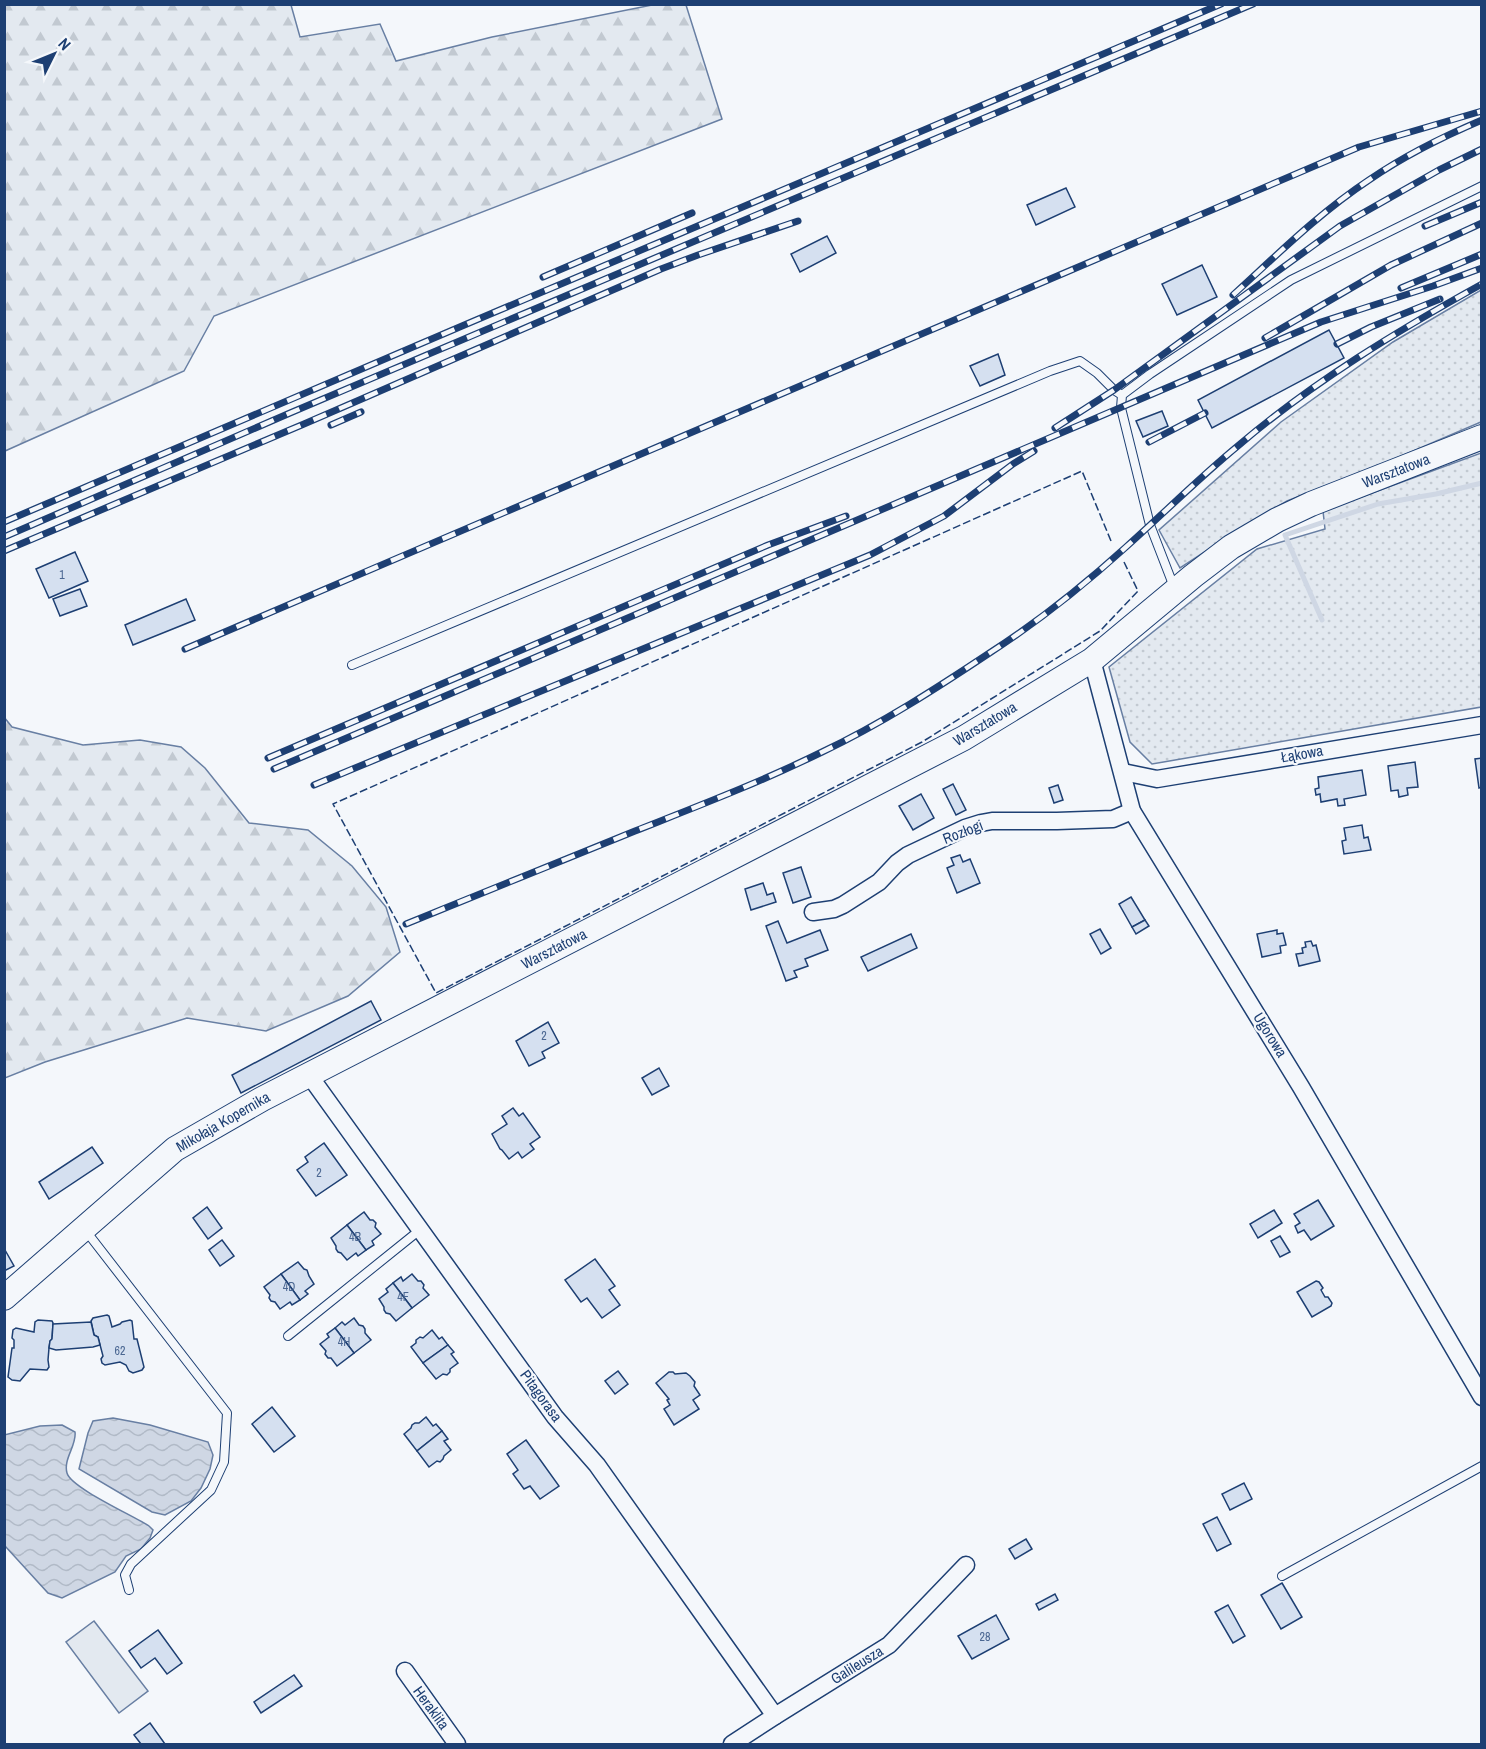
<svg xmlns="http://www.w3.org/2000/svg" width="1486" height="1749" font-family="'Archivo Narrow',sans-serif">
<defs>
<pattern id="green-dots" width="8" height="8" patternUnits="userSpaceOnUse" patternTransform="scale(1.5)"><rect width="8" height="8" fill="#e3e9f0"/><path d="M2 2h.1M6 6h.1" fill="none" stroke="#c2c9d1" stroke-width="1.8" stroke-linecap="round"/></pattern>
<pattern id="forest-firs" width="22" height="20" patternUnits="userSpaceOnUse" patternTransform="scale(1.5)"><rect width="22" height="20" fill="#e3e9f0"/><path d="M5 1l3.5 6h-7zM16 11l3.5 6h-7z" fill="#c2c9d1"/></pattern>
<pattern id="water-waves" width="16" height="10" patternUnits="userSpaceOnUse" patternTransform="scale(1.5)"><rect width="16" height="10" fill="#cfd7e4"/><path d="M0 5q4-4 8 0t8 0" fill="none" stroke="#b1bac7"/></pattern>
</defs>
<rect width="100%" height="100%" fill="#f4f7fb"/>
<g fill="url(#green-dots)" stroke="#687fa3" stroke-width="1.5">
<path d="M1481,290V422L1371,469L1287,501L1243,527L1180,568L1159,530L1281,422L1393,342Z"/>
<path d="M1481,453V707L1152,764L1130,742L1109,667L1257,549L1325,529L1323,511Z"/>
</g>
<g fill="url(#forest-firs)" stroke="#687fa3" stroke-width="1.5">
<path d="M4,5H291L300,37L380,24L396,61L492,37L652,5H686L722,119L214,316L184,371L5,451Z"/>
<path d="M4,717L12,727L83,745L140,740L181,747L205,768L249,823L308,830L352,866L386,907L400,952L348,996L266,1031L187,1018L45,1062L5,1078Z"/>
</g>
<path fill="#e3e9f0" stroke="#687fa3" stroke-width="1.5" d="M94,1621L148,1691L119,1713L66,1642Z"/>
<g fill="url(#water-waves)" stroke="#687fa3" stroke-width="1.5">
<path d="M113,1418L150,1425L208,1442L213,1455L210,1469L201,1488L191,1501L165,1515L152,1512L79,1469L88,1433L93,1421Z"/>
<path d="M62,1425L75,1432C77,1445 63,1459 67,1473C71,1488 134,1516 149,1526L153,1530L150,1538L141,1549L126,1556L115,1572L62,1598L48,1593L5,1546L4,1435L40,1426Z"/>
</g>
<g fill="none" stroke-linecap="round" stroke-linejoin="round">
<path stroke="#cfd7e4" stroke-width="5" d="M1322,620L1285,535L1378,504L1436,494L1482,483"/>
</g>
<g fill="#d5e0f0" stroke="#1d3f73" stroke-width="1.5">
<path d="M1066,188L1075,207L1036,225L1027,205Z"/>
<path d="M827,236L836,253L800,272L791,254Z"/>
<path d="M1202,265L1217,297L1177,315L1162,284Z"/>
<path d="M1329,330L1344,358L1212,428L1198,400Z"/>
<path d="M998,354L1005,375L980,386L970,366Z"/>
<path d="M1162,411L1168,426L1143,437L1136,421Z"/>
<path d="M75,552L88,581L49,598L36,569Z"/>
<path d="M80,589L87,606L60,616L53,599Z"/>
<path d="M186,599L195,620L133,645L125,625Z"/>
<path d="M1482,758V787L1479,788L1475,759Z"/>
<path d="M1415,762L1418,787L1407,788L1408,795L1399,797L1398,790L1391,791L1388,766Z"/>
<path d="M1362,770L1366,795L1344,799L1345,805L1338,806L1337,799L1321,802L1320,794L1316,795L1315,789L1319,788L1318,777Z"/>
<path d="M953,784L966,810L956,815L943,789Z"/>
<path d="M1058,785L1063,800L1054,803L1049,788Z"/>
<path d="M921,794L934,818L913,830L899,806Z"/>
<path d="M1362,825L1364,838L1368,837L1371,850L1344,854L1342,841L1346,840L1344,828Z"/>
<path d="M960,855L963,862L970,859L980,883L957,893L947,868L954,865L951,858Z"/>
<path d="M801,867L811,897L793,903L783,873Z"/>
<path d="M763,883L767,895L773,893L776,902L751,910L745,889Z"/>
<path d="M1131,897L1145,920L1132,927L1119,904Z"/>
<path d="M1145,920L1149,926L1136,934L1132,927Z"/>
<path d="M778,921L787,943L820,930L828,950L805,959L808,966L794,971L797,977L786,981L766,926Z"/>
<path d="M1100,929L1111,948L1101,954L1090,934Z"/>
<path d="M1277,930V934L1283,933L1286,945L1280,946L1281,953L1262,957L1257,934Z"/>
<path d="M911,934L917,948L868,971L861,957Z"/>
<path d="M1311,941L1313,946L1316,945L1320,961L1299,966L1296,954L1303,953L1302,948L1306,947L1305,942Z"/>
<path d="M371,1001L381,1020L241,1093L232,1075Z"/>
<path d="M548,1022L559,1043L542,1052L545,1058L529,1066L516,1041Z"/>
<path d="M659,1068L669,1086L652,1095L642,1078Z"/>
<path d="M513,1108L519,1116L523,1113L540,1137L530,1144L534,1149L522,1158L518,1152L509,1159L502,1150L500,1149L492,1134L507,1124L502,1116Z"/>
<path d="M324,1143L347,1175L316,1196L297,1170L308,1162L305,1157Z"/>
<path d="M92,1147L103,1163L49,1199L39,1182Z"/>
<path d="M1318,1200L1334,1226L1311,1240L1304,1230L1298,1233L1295,1226L1300,1223L1294,1214Z"/>
<path d="M207,1207L222,1228L208,1239L193,1218Z"/>
<path d="M1274,1210L1282,1223L1258,1238L1250,1224Z"/>
<path d="M364,1212L370,1220H373L376,1223L375,1227L381,1234L372,1241L374,1245L366,1250L347,1225Z"/>
<path d="M347,1225L366,1250L358,1256L356,1253L347,1260L341,1253L338,1252L336,1249V1246L331,1238Z"/>
<path d="M1280,1236L1290,1252L1280,1257L1271,1241Z"/>
<path d="M222,1240L234,1256L220,1266L209,1250Z"/>
<path d="M5,1250L14,1266L4,1271V1251Z"/>
<path d="M595,1259L615,1286L609,1290L620,1305L602,1318L587,1298L581,1302L565,1280Z"/>
<path d="M298,1262L304,1269L307,1270L309,1276L314,1284L305,1291L308,1294L300,1300L281,1274Z"/>
<path d="M281,1274L300,1300L292,1305L290,1302L280,1309L275,1302L271,1301L269,1298L270,1295L264,1287Z"/>
<path d="M412,1274L418,1281H421L424,1285L423,1288L429,1295L412,1308L393,1283L401,1277L403,1281Z"/>
<path d="M1316,1281L1319,1282L1323,1288L1321,1290L1325,1297H1328L1332,1303L1331,1306L1312,1317L1297,1292Z"/>
<path d="M393,1283L412,1308L396,1321L390,1314L386,1313L384,1310V1307L379,1299L388,1292L386,1289Z"/>
<path d="M107,1315L109,1316L112,1327L120,1324L122,1322L130,1320L132,1321L134,1339H137L144,1367L142,1370L133,1373L129,1371L126,1365L120,1362L105,1365L102,1363L101,1359L103,1356L98,1337L94,1335L91,1321L93,1318Z"/>
<path d="M354,1318L359,1325L363,1326L365,1329V1333L371,1340L354,1353L335,1328L342,1322L345,1325Z"/>
<path d="M38,1320L52,1321L53,1323L52,1339L50,1341L49,1348L48,1360L49,1367L47,1370L30,1369L20,1381L12,1380L8,1377L12,1348H14V1340L12,1338L13,1330L16,1328L34,1332L35,1322Z"/>
<path d="M91,1322L94,1335L98,1337L100,1345L93,1347L56,1350L49,1348L50,1341L52,1339L53,1324Z"/>
<path d="M335,1328L354,1353L337,1366L331,1358H328L325,1354L326,1351L320,1344L329,1337L327,1334Z"/>
<path d="M432,1330L439,1339L442,1337L448,1345L423,1363L411,1347L416,1343V1340L420,1337L423,1338Z"/>
<path d="M448,1345L454,1352L451,1354L458,1363L450,1369V1372L447,1375L443,1374L436,1379L423,1363Z"/>
<path d="M618,1371L628,1384L615,1394L605,1381Z"/>
<path d="M669,1372H673L675,1374L686,1373L690,1376L695,1382L694,1386L700,1395L693,1400L699,1409L674,1425L664,1409L670,1405L667,1400L669,1399L656,1383Z"/>
<path d="M272,1407L295,1436L274,1452L252,1424Z"/>
<path d="M426,1417L433,1426L436,1424L442,1431L417,1451L404,1434L411,1428L412,1425L415,1423H419Z"/>
<path d="M442,1431L448,1439L444,1441L451,1450L444,1456L443,1459L440,1462L437,1461L429,1467L417,1451Z"/>
<path d="M526,1440L559,1486L540,1499L530,1486L524,1489L513,1474L518,1470L507,1454Z"/>
<path d="M1244,1483L1252,1499L1230,1510L1222,1494Z"/>
<path d="M1217,1517L1231,1544L1217,1551L1203,1524Z"/>
<path d="M1026,1539L1032,1549L1015,1559L1009,1549Z"/>
<path d="M1282,1583L1302,1617L1281,1629L1261,1595Z"/>
<path d="M1055,1594L1058,1600L1039,1610L1036,1604Z"/>
<path d="M1228,1605L1245,1636L1233,1643L1215,1612Z"/>
<path d="M996,1615L1009,1639L972,1659L958,1636Z"/>
<path d="M158,1630L182,1663L167,1674L155,1658L141,1668L129,1651Z"/>
<path d="M294,1675L302,1686L261,1713L254,1702Z"/>
<path d="M150,1723L165,1744H141L134,1735Z"/>
</g>
<g fill="none" stroke-linecap="round" stroke-linejoin="round">
<g stroke="#1d3f73" stroke-width="10">
<g id="lane">
<path d="M1174,587L1150,525L1121,408L1122,395L1150,374L1291,280L1482,186"/>
<path d="M352,665L1050,371L1080,361L1097,373L1114,390L1122,395"/>
<path d="M86,1231L227,1413L224,1462L211,1490L131,1564L125,1575L129,1590"/>
<path d="M288,1336L421,1229"/>
<path d="M1282,1576L1482,1466"/>
</g>
</g>
<g stroke="#1d3f73" stroke-width="19">
<g id="street">
<path d="M1092,660L1132,811L1301,1087L1482,1397"/>
<path d="M1123,772L1157,779L1482,725"/>
<path d="M813,912L834,909L843,905L879,882L897,863L908,855L965,828L981,823L992,821H1057L1113,819L1132,811"/>
<path d="M309,1075L555,1417L597,1465L775,1716"/>
<path d="M405,1671L457,1744"/>
<path d="M732,1744L775,1716L889,1645L966,1565"/>
</g>
</g>
<g stroke="#1d3f73" stroke-width="26">
<path id="secondary" d="M4,1298L175,1149L262,1099L964,738L1092,660L1193,576L1231,547L1277,520L1311,504L1482,437"/>
</g>
<use href="#lane" stroke="#f4f7fb" stroke-width="8"/>
<use href="#street" stroke="#f4f7fb" stroke-width="16"/>
<use href="#secondary" stroke="#f4f7fb" stroke-width="24"/>
<g stroke="#1d3f73" stroke-width="7">
<g id="rail">
<path d="M1425,226L1482,202"/>
<path d="M543,277L692,213"/>
<path d="M1401,288L1482,254"/>
<path d="M1233,295C1277,255 1319,213 1369,180C1404,156 1442,137 1482,120"/>
<path d="M1265,338L1391,265L1482,223"/>
<path d="M1337,344L1371,327L1440,299"/>
<path d="M331,425L361,412"/>
<path d="M1055,428L1114,390L1340,226L1439,170L1482,149"/>
<path d="M1149,442L1205,413"/>
<path d="M4,522L462,326L1221,4"/>
<path d="M4,537L290,413L1253,4"/>
<path d="M4,551L304,424L661,269L698,255L798,221"/>
<path d="M185,649L1359,147L1482,111"/>
<path d="M268,758L768,545L846,516"/>
<path d="M274,769L1321,322L1433,286L1482,268"/>
<path d="M314,785L870,555L944,516L1013,464L1034,451"/>
<path d="M406,924C482,893 559,862 635,831C698,806 761,782 822,752C881,724 937,688 991,652C1039,621 1084,585 1126,547C1164,513 1200,477 1239,445C1313,382 1397,331 1482,284"/>
</g>
</g>
<use href="#rail" stroke="#f4f7fb" stroke-width="4.5" stroke-dasharray="14" stroke-linecap="butt"/>
<path stroke="#1d3f73" stroke-width="1.5" stroke-dasharray="8 3" stroke-linecap="butt" d="M1111,541L1082,471L333,804L436,993L922,742L1100,631L1138,591L1124,562"/>
</g>
<g text-anchor="middle" stroke-width="4.5" stroke-linejoin="round" paint-order="stroke">
<g font-size="12" fill="#4b6792">
<text x="62" y="579">1</text>
<text x="544" y="1040">2</text>
<text x="319" y="1177">2</text>
<text x="355" y="1241">4B</text>
<text x="289" y="1291">4D</text>
<text x="403" y="1301">4F</text>
<text x="344" y="1346">4H</text>
<text x="120" y="1355">62</text>
<text x="985" y="1641">28</text>
</g>
<g font-size="15" fill="#1d3f73" stroke="#f4f7fb">
<text transform="translate(1396 471) rotate(-21)" y="5">Warsztatowa</text>
<text transform="translate(985 724) rotate(-31)" y="5">Warsztatowa</text>
<text transform="translate(1302 754) rotate(-10)" y="5">Łąkowa</text>
<text transform="translate(963 832) rotate(-21)" y="5">Rozłogi</text>
<text transform="translate(554 949) rotate(-27)" y="5">Warsztatowa</text>
<text transform="translate(1270 1035) rotate(58)" y="5">Ugorowa</text>
<text transform="translate(223 1122) rotate(-30)" y="5">Mikołaja Kopernika</text>
<text transform="translate(541 1396) rotate(54)" y="5">Pitagorasa</text>
<text transform="translate(857 1665) rotate(-32)" y="5">Galileusza</text>
<text transform="translate(431 1708) rotate(54)" y="5">Heraklita</text>
</g>
</g>
<rect width="1486" height="1749" fill="none" stroke="#1d3f73" stroke-width="12"/>
<g transform="translate(54 54) rotate(47)" stroke="#f4f7fb" stroke-width="4.5" paint-order="stroke">
<path d="M0-4.5L10 22L0 15L-10 22Z" fill="#1d3f73"/>
<text y="-9" font-size="16" font-weight="bold" text-anchor="middle" fill="#1d3f73">N</text>
</g>
</svg>
